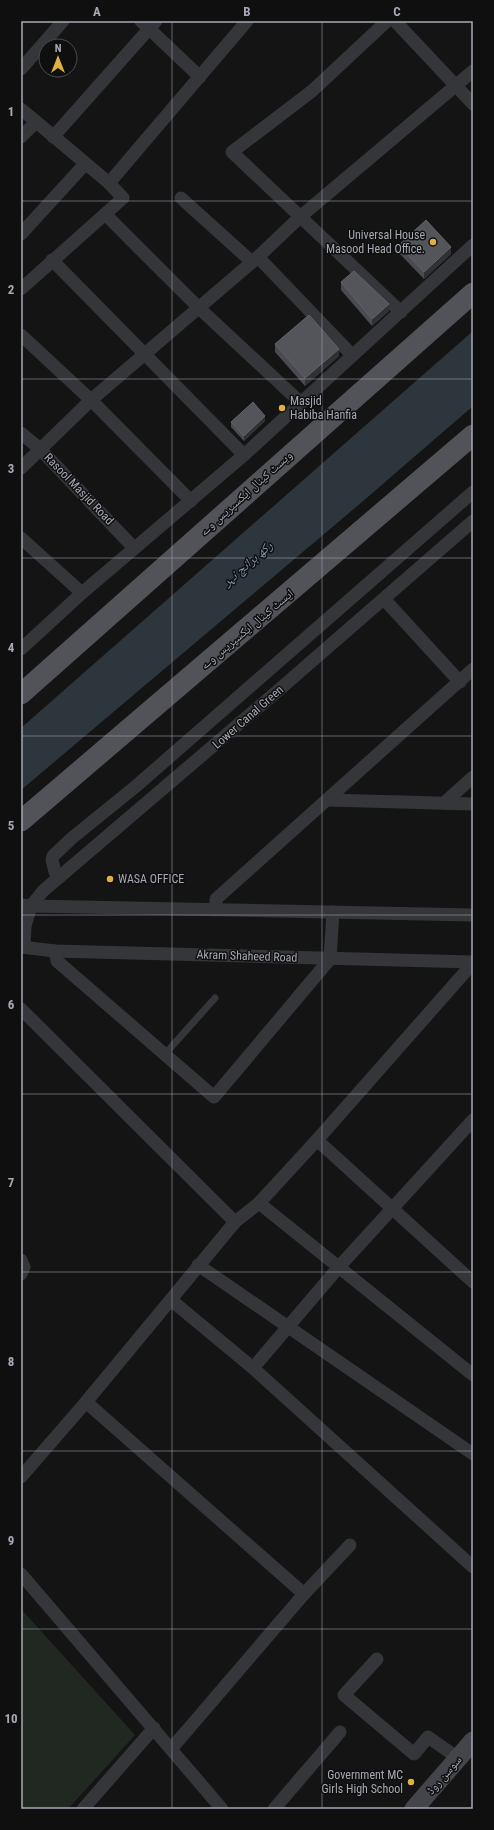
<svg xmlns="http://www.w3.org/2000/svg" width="494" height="1830" font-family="'Roboto Condensed','Noto Naskh Arabic',sans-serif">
<rect width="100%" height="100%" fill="#141415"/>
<path fill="#202821" d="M21,1609L135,1735L68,1809H23L21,1807Z"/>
<path fill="#2e363d" d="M473,331V406L362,502L21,790V728Z"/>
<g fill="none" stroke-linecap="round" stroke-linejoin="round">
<path stroke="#35363a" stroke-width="7" d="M164,1055L215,998"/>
<g stroke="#35363a" stroke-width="13">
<path d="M141,21L200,77"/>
<path d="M387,21L312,91L232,152L401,312"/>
<path d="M395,21L473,104"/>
<path d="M21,69L63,21"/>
<path d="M21,109L109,183L123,198L21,289"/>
<path d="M21,137L36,122"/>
<path d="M53,137L156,21"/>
<path d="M109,183L247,21"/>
<path d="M181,198L252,262"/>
<path d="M105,214L199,308L300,402"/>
<path d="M21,234L85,164"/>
<path d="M258,257L352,355"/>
<path d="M52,260L244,455"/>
<path d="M21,335L91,400L191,501"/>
<path d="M21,433L40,449L134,548"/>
<path d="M21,468L91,400L258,257L300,217L473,71"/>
<path d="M21,538L82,593"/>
<path d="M384,599L460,682"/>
<path d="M21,649L82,593L244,455L473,245"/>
<path d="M329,800L473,804"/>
<path d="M444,803L473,777"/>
<path d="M60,877L55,872L52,860L53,856L72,838L135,787L473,492"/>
<path d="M21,905L31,906L43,891L281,688L473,521"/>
<path d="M216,910V899L473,669"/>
<path d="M21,947L55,951L473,962"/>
<path d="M24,947L25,926L31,906L473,915"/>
<path d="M55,951L57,961L214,1097L330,959L333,912"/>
<path d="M21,1009L235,1222"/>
<path d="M317,1140L473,1282"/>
<path d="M259,1203L473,1375"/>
<path d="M21,1260L24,1267L21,1274"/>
<path d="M198,1265L473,1454"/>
<path d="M171,1300L253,1368L473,1567"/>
<path d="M253,1368L338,1268L473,1120"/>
<path d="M86,1402L304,1594L172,1748"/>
<path d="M21,1477L86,1402L235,1222L259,1203L317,1140L473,963"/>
<path d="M21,1574L222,1809"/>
<path d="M304,1594L350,1545"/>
<path d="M377,1659L344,1695L414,1754L428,1737L458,1758"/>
<path d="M83,1809L154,1728"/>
<path d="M274,1809L340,1732"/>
</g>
<path stroke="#43454a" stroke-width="19" d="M414,1809L473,1741"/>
<g stroke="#515359" stroke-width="21">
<path d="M21,694L473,293"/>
<path d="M21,821L473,435"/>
</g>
</g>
<g fill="#4a4b50">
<path d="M399,245L451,254L424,279L399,253Z"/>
<path d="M341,282L389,311L372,326L341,290Z"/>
<path d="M275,344L339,356L305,386L275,352Z"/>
<path d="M265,421L244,441L231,427V422Z"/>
</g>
<g fill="#303134">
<path d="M451,247V254L424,279V272Z"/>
<path d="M389,304V311L372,326V319Z"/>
<path d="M339,349V356L305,386V378Z"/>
<path d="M265,416V421L244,441V436Z"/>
</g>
<g fill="#54555a" stroke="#616368">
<path d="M426,220L451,247L424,272L399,245Z"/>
<path d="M354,271L389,304L372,319L341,282Z"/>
<path d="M309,315L339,349L305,378L275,344Z"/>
<path d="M253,402L265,416L244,436L231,422Z"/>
</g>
<path fill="none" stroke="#a7aab4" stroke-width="1" stroke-opacity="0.55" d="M172,21V1809M322,21V1809M21,201H473M21,379H473M21,558H473M21,736H473M21,915H473M21,1094H473M21,1272H473M21,1451H473M21,1629H473"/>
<g fill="#e0b041" stroke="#0f0f10" stroke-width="1.5">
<circle cx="433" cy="242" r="4"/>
<circle cx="282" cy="408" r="4"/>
<circle cx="110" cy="879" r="4"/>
<circle cx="411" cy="1782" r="4"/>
</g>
<g text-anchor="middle" stroke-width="3" stroke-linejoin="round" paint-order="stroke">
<g font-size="12" fill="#a7aab4" stroke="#0f0f10" text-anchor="end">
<text x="425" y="239">Universal House<tspan x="425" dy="14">Masood Head Office.</tspan></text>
<text x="290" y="405" text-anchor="start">Masjid<tspan x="290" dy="14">Habiba Hanfia</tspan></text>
<text x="118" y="883" text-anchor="start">WASA OFFICE</text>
<text x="403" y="1779">Government MC<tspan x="403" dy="14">Girls High School</tspan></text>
</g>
<g font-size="12" fill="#a7aab4" stroke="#0f0f10">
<text transform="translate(79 489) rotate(46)" y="4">Rasool Masjid Road</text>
<text transform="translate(246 493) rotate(-42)" y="4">ویسٹ کینال ایکسپریس وے</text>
<text transform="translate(247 629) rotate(-40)" y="4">ایسٹ کینال ایکسپریس وے</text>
<text transform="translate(248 717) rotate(-41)" y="4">Lower Canal Green</text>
<text transform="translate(247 956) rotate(2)" y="4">Akram Shaheed Road</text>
<text transform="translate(444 1775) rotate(-49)" y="4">سوسن روڈ</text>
</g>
<g font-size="13" font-style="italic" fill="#8196ac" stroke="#0f0f10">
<text transform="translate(247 563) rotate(-41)" y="5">رکھ برانچ نہر</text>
</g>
</g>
<rect width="494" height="1830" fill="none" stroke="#0f0f10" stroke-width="44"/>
<g transform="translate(58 58)"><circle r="19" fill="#0f0f10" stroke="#4c4d52"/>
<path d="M0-3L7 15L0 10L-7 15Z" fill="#e0b041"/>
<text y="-6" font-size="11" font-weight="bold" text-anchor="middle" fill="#a7aab4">N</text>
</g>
<rect x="22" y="22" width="450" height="1786" fill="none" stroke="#a7aab4" stroke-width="1.5"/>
<g font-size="13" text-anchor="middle" font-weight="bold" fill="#a7aab4">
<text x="97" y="16">A</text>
<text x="247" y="16">B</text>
<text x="397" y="16">C</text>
<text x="11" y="116">1</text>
<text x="11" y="294">2</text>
<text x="11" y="473">3</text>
<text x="11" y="652">4</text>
<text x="11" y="830">5</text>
<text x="11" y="1009">6</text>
<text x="11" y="1187">7</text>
<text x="11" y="1366">8</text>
<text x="11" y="1545">9</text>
<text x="11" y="1723">10</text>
</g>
</svg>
